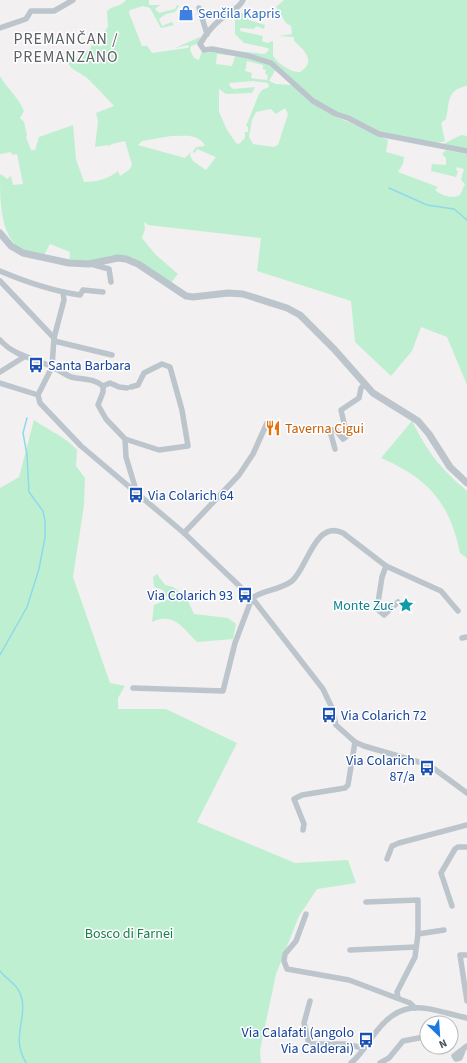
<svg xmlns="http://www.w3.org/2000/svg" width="467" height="1063" font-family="'Source Sans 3',sans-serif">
<rect width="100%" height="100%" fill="#f2f0f0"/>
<g fill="#bfefd1" fill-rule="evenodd">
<path d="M126,0H149V5H160L155,9L159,13L175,9L177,5L179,6L175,12L166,14L159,19L162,26L172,22L174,25L161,28L150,8L143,6L130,10L129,13L142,46H147L152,53L187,48L189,47L188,45L175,48L200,37L201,38L197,44L191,46L190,50L194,58L199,60L202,51L208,53C221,47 265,60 276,69L269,81L276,84L293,85L315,105L333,115L388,140L386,152L404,157L403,164L398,172L438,187L435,190C442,196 452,199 460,195L465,184L461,180L464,169L457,167L456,170L458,171L456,177L431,171L432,164L446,165V158L442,154L446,150L467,154V385L447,337L421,327L412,351L391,376L355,342L351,301L257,271L261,238L148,225L144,222L145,229L142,238L155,254L178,274L170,284L124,257L90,261H69L70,252L50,244L44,255C37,253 26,253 20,249C0,234 0,200 0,176L1,174L7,179L11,176L13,185L23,184L17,154L12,155L11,152L0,154V76C7,88 19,98 24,111L20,118L24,122L27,135L26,137L31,150H35L39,137L73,125L76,159L84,182C95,182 109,179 118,171L120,176L130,169L132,165L125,141L112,144L109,146L108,145L95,147L98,121L96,113L114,106C105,97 97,87 87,78C80,72 72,71 68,63L89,50L94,42H97L101,47L108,39L104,32L108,27L107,11C113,5 121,7 126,0ZM217,54L235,56L232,66L216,64ZM247,61L263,65V69L266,70L265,74L268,75L267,80L251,78L252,73L245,71ZM253,81L268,83L269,87L262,90L259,94L246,126L248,127V132H245V138L239,144L236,143L227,130L219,112V89L226,94L252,93L255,87L233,89L229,85L230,83ZM285,108L288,114L278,145L274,147L253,144L249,137L252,120L256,112L271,109L276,114ZM171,136C182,136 200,133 205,146L196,147L193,152L195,153L197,149L216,157L206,170L193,161L190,156L191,152L185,158L138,145L142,141Z"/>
<path d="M284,0H467V86C446,90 450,102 446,119L441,123L445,141C412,152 334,116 308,95C297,86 289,74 277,65C266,58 248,55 236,51L265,54L269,50L268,48L244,43L235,34V19L231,16L239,10L249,20L265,25L264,29L256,26L254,29L240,28V31L263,36L262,41L267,43L273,41V56C279,64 289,72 300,72C317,61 304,50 294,41V37L279,36L292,34L291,26L286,23L276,7Z"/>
<path d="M461,135L467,136V151L441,145Z"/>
<path d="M34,420C48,430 66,437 77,450L76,466L85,478L84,505L73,577L110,683L125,686L118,698V709H166L237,743L197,822L295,863L348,860L356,883L317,889L299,916L276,974L260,1050L261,1063H0V488L19,477Z"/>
<path d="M412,421C429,454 439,467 467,491V558L460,553C450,503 428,478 381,458Z"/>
<path d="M157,574L165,585L173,587L186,597L194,614L228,618L236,624L233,639L197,642C182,627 174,612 152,622L154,605L168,599L163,590L154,587L153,577Z"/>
</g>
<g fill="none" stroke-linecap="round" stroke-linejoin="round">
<g stroke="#8ddaeb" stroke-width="1.5">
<path d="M389,188L427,205L454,209L467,220"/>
<path d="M0,655L27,607L39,569L45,537V521L43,511L29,492L27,455L23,433L27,418"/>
<path d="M0,971C5,978 15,983 19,991C31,1015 9,1035 26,1063"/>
</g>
<g stroke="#bcc5cc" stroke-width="5.5">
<path d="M243,0C240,8 228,13 221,19C212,26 206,34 200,44L204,50L212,49L249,56L271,63L313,101L336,114L348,118L379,134L467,151"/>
<path d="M199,8L207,34"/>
<path d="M0,28L26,19L31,11H54L73,0"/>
<path d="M91,264L109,269L111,282"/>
<path d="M0,271C26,282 53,291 80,295L83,290L103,292"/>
<path d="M0,281L54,338"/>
<path d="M63,292L64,300L54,338L52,367L38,395L40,403L81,446L184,533L252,598L323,689L332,708L336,725L355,742L364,746L429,765L467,793"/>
<path d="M0,340C14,356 34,358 52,367C59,370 64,374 71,377C83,380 93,378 103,386V392L98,405L106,419L125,439L126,457L136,490"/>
<path d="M54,341L112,355"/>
<path d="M0,372L24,357"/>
<path d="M0,383L38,395"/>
<path d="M103,386L110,383L119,387L127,388"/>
<path d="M125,439L159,450L188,446L182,410L170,367L162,364L144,373L138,385L131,387"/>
<path d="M335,449L330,431L335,429L343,439L347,436L341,410L359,398L361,388L365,384"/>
<path d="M184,533L239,475L253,454L267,423"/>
<path d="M386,566L382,577L377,609L384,615L398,602"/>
<path d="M462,638L467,637"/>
<path d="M133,688L223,691L235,643L252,598C264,590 280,590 292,581C307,569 315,519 343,533L386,566L441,591L458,611"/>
<path d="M303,830L304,824L294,799L302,795L345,788L348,785L355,742"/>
<path d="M387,859L392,846L399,843L467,825"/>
<path d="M366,902L418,900V934"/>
<path d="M452,906L441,873L455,849L458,847H467"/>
<path d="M306,914L296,941L285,954L284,961L287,969L349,980L410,1003L415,1008"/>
<path d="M350,950L416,947"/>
<path d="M467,955H460L467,1001"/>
<path d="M398,998L397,992L415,957L418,934L444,930"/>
<path d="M310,1001L304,1023L309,1044H344L364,1048"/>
<path d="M281,1033L306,1036"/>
<path d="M464,1048L460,1058L456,1059L454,1056L467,1046"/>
<path d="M351,1063C361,1055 368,1042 376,1032C404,995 427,1009 467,1018"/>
<path d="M380,1063L389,1058L403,1041L424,1037"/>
</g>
<path stroke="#bcc5cc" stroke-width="7" d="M0,233L11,246L23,253L69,263L89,264L118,258L126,259L138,264L186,296L193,297L228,293L243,294L287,308L300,315L334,349L373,393L418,421L429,434L450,467L467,483"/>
</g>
<defs>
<g id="shop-bare" transform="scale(1.2)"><path d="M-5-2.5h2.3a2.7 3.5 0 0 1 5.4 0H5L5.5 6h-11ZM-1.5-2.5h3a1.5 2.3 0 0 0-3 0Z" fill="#3f7fe0" stroke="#fff" stroke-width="2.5" paint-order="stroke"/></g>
<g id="bus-bare" transform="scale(1.2)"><path d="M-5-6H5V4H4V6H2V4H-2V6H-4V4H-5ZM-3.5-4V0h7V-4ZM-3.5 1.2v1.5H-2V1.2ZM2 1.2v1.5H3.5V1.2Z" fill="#1a4fb4" stroke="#fff" stroke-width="2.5" paint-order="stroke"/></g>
<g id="restaurant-bare" transform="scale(1.2)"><path d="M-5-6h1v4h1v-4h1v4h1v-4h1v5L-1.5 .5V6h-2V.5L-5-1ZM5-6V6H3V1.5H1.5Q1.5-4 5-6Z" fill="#e8710a" stroke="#fff" stroke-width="2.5" paint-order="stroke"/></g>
<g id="sight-bare" transform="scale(1.2)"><path d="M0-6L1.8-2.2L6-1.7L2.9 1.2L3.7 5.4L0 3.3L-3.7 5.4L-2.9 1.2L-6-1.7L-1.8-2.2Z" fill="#0f9aa8" stroke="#fff" stroke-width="2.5" paint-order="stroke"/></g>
</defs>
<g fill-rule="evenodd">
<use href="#shop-bare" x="186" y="13"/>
<use href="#bus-bare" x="36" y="365"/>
<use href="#restaurant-bare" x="273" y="428"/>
<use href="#bus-bare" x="136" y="495"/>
<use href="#bus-bare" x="245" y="595"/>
<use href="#sight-bare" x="406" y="605"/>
<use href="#bus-bare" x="329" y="715"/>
<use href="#bus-bare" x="427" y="768"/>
<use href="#bus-bare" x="366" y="1040"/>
</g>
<g text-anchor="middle" stroke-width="3" stroke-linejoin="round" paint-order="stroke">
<g font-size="14" fill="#366cbe" stroke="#fff" text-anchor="start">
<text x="198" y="18">Senčila Kapris</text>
</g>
<g font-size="14" fill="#164399" stroke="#fff" text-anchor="start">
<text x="48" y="370">Santa Barbara</text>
<text x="148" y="500">Via Colarich 64</text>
<text x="233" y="600" text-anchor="end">Via Colarich 93</text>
<text x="341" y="720">Via Colarich 72</text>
<text x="415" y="765" text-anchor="end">Via Colarich<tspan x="415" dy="16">87/a</tspan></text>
<text x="354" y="1037" text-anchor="end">Via Calafati (angolo<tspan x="354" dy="16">Via Calderai)</tspan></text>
</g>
<g font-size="14" fill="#c56008" stroke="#fff" text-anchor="start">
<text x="285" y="433">Taverna Cigui</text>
</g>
<g font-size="14" fill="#0d838f" stroke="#fff" text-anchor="end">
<text x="394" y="610">Monte Zuc</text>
</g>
<g font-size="14" fill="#187f49" stroke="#fff">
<text x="129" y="938">Bosco di Farnei</text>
</g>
<g font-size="16" letter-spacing="1" fill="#5c6065" stroke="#fff">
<text x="66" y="44">PREMANČAN /<tspan x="66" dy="18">PREMANZANO</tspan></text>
</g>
</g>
<g transform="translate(439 1035) rotate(155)"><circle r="19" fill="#ffffff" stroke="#b6bbbe"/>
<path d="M0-3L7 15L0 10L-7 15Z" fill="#1b77e1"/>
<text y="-6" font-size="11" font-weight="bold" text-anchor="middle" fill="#48545d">N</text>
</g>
</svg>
